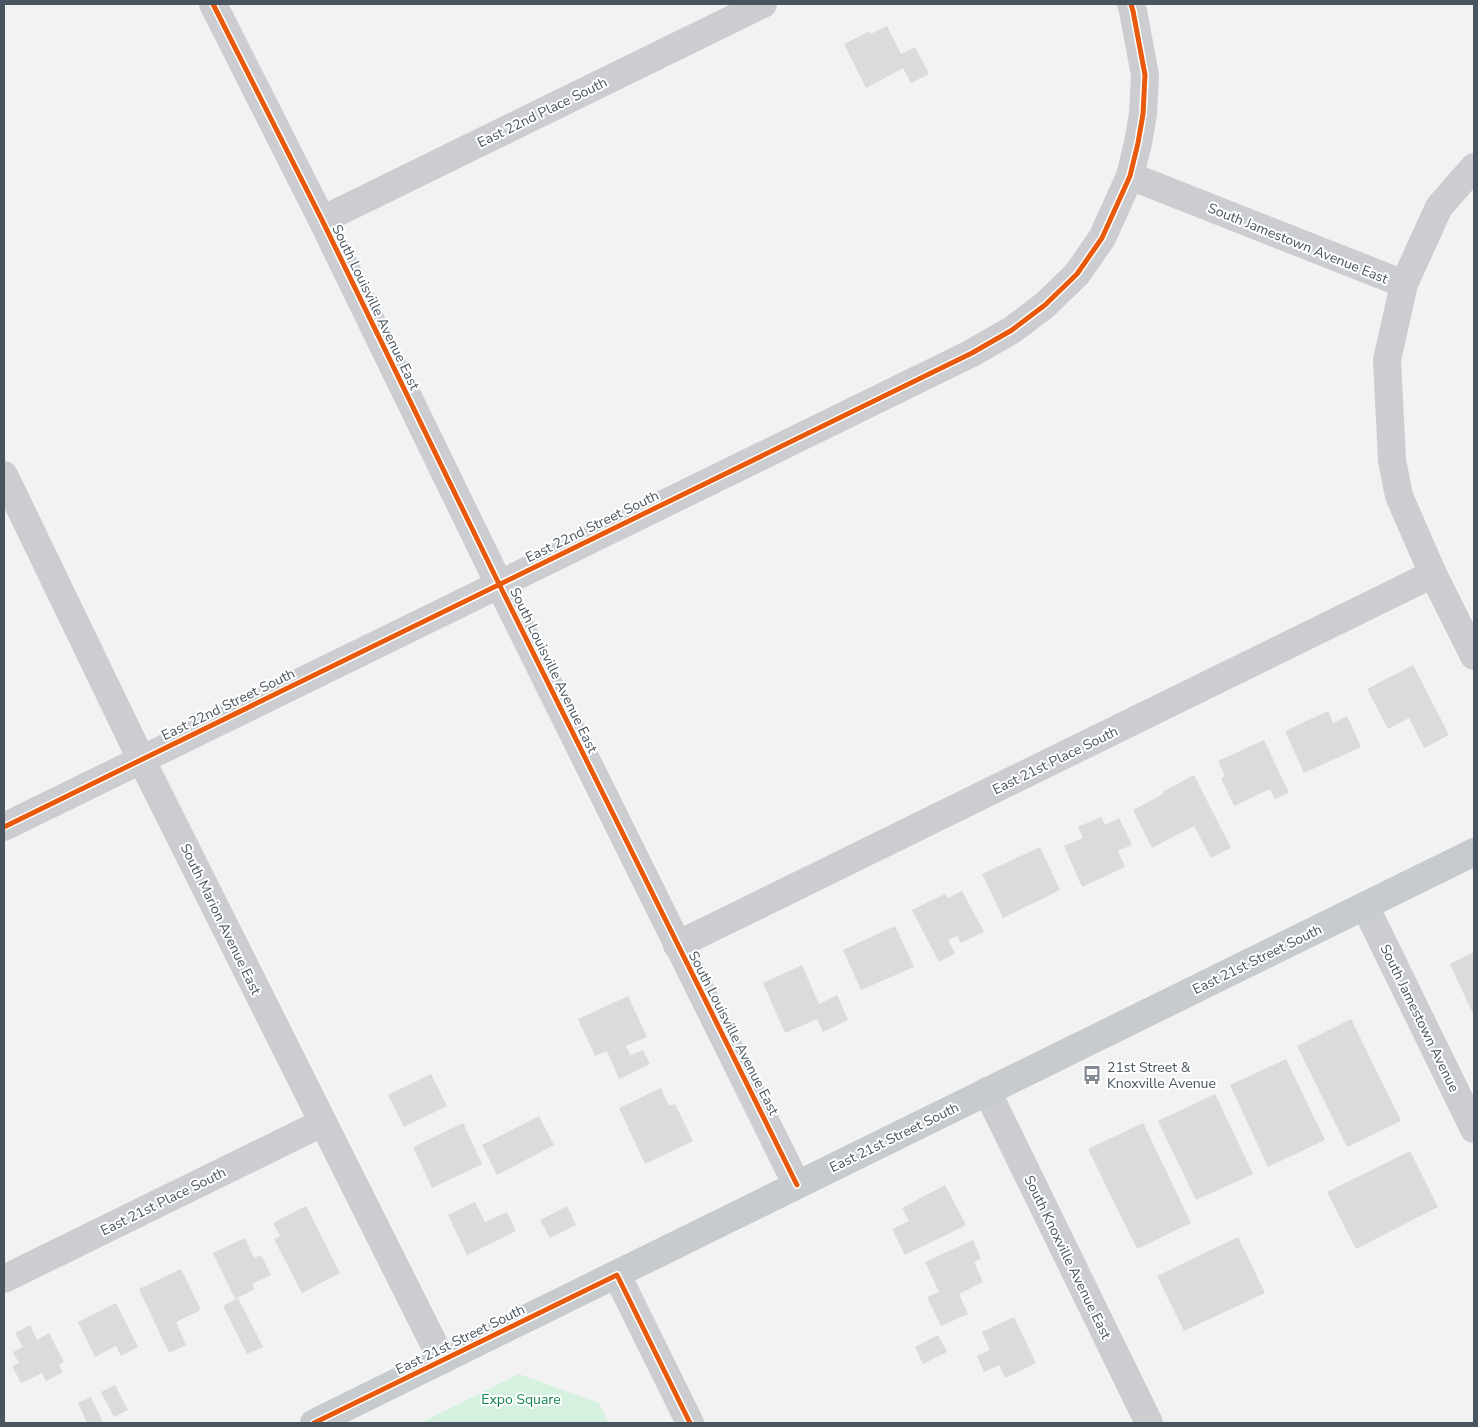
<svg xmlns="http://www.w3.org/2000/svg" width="1478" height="1427" font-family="'Nunito Sans',sans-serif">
<rect width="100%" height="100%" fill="#f2f2f2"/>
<path fill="#d6f1e0" d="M519,1374L599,1403L609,1423H420Z"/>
<g fill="#dbdbdc">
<path d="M887,26L901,54L915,47L929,74L911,83L903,68L866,88L844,44L870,31L871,34Z"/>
<path d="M1413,665L1449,735L1424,748L1409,718L1388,729L1367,689Z"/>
<path d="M1328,711L1333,723L1347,716L1361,747L1304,773L1285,731Z"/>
<path d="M1264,740L1289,793L1275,799L1270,789L1234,806L1221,778L1225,776L1218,761Z"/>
<path d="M1194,775L1231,848L1211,858L1194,826L1152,848L1133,810L1163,794L1162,792Z"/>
<path d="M1101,817L1105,825L1119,818L1132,845L1118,851L1125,867L1082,887L1064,846L1083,838L1078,827Z"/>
<path d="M1040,847L1060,890L1003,918L982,874Z"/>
<path d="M962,891L984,932L961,943L957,936L948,940L955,953L939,962L912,910L945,894L948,898Z"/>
<path d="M895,926L914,967L861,990L843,950Z"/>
<path d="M1474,952V1016L1450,964Z"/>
<path d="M802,965L819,1004L837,995L848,1020L823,1032L817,1019L785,1033L763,983Z"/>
<path d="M628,996L647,1037L626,1046L630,1055L643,1050L650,1064L619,1079L607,1051L595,1056L578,1019Z"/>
<path d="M1351,1019L1401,1121L1347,1147L1297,1046Z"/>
<path d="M1286,1059L1325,1140L1268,1167L1230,1085Z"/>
<path d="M431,1074L447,1106L404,1127L388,1095Z"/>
<path d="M661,1088L669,1106L675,1104L693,1141L645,1164L619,1108Z"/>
<path d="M1215,1094L1253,1174L1196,1200L1158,1121Z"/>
<path d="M539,1116L554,1145L497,1175L482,1145Z"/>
<path d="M463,1123L482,1164L432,1188L413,1147Z"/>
<path d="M1143,1123L1191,1223L1137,1249L1088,1149Z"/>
<path d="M1410,1151L1438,1207L1356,1249L1327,1192Z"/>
<path d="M945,1185L966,1225L905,1255L892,1229L909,1221L902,1208Z"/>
<path d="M475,1202L485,1222L507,1212L516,1231L467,1255L448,1215Z"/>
<path d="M306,1206L340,1273L302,1293L274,1239L280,1236L273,1223Z"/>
<path d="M567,1206L576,1225L550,1238L540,1220Z"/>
<path d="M1238,1237L1265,1293L1184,1331L1157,1276Z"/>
<path d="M245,1238L254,1258L261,1255L271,1275L252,1284L255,1289L235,1299L213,1253Z"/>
<path d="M973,1240L981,1259L974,1262L983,1282L959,1294L968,1314L941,1326L927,1297L939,1292L925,1262Z"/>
<path d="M181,1269L201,1310L176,1322L186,1345L169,1353L139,1289Z"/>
<path d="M238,1298L263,1347L247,1354L223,1306Z"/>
<path d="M116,1303L138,1347L121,1356L116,1346L95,1357L78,1322Z"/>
<path d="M1014,1317L1036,1363L1005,1378L999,1365L984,1372L977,1356L990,1350L982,1332Z"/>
<path d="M30,1325L37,1340L49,1333L64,1362L59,1365L63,1372L46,1381L42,1373L21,1383L12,1366L19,1363L13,1352L23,1347L15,1333Z"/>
<path d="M938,1335L947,1352L923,1364L915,1347Z"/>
<path d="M115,1385L128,1410L114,1417L101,1392Z"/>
<path d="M91,1397L103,1422L102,1423H87L78,1403Z"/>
</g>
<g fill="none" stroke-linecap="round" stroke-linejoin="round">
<g stroke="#cbcdd0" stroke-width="28">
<path d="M213,4L322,220L499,584L797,1185"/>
<path d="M1474,167L1439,207L1404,284L1387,360L1392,460L1399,496L1433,574L1474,656"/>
<path d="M1130,176L1404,284"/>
<path d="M322,220L763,4"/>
<path d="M4,475L141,759L442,1360"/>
<path d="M4,827L972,353L1012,330L1045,305L1077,274L1102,238L1130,176L1138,143L1143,114L1145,75L1133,11L1131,4"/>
<path d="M1365,906L1474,1129"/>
<path d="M677,945L1433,574"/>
<path d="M987,1091L1149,1423"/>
<path d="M617,1275L690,1423"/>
<path d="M4,1279L322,1123"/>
</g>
<path stroke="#c8cbce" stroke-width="28" d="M314,1423L1474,852"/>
<g stroke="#fff" stroke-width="8">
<g id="cycleway">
<path d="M213,4L322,220L499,584L797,1185"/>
<path d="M4,827L972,353L1012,330L1045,305L1077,274L1102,238L1130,176L1138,143L1143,114L1145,75L1133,11L1131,4"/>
<path d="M314,1423L617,1275L690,1423"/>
</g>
</g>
<use href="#cycleway" stroke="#e8590c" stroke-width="5"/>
</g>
<defs>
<g id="bus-bare" transform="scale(1.5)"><path d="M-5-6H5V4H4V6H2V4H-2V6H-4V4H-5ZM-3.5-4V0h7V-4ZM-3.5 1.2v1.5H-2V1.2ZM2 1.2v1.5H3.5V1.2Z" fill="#848b92" stroke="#fff" stroke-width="2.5" paint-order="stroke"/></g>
</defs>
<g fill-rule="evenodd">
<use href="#bus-bare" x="1092" y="1075"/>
</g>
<g text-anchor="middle" stroke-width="4" stroke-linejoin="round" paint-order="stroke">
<g font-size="14" fill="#48545f" stroke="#fff">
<text transform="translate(542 112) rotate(-26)" y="5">East 22nd Place South</text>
<text transform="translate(1298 243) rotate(22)" y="5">South Jamestown Avenue East</text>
<text transform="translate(376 307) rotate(64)" y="5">South Louisville Avenue East</text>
<text transform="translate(592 526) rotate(-26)" y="5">East 22nd Street South</text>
<text transform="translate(554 670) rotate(64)" y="5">South Louisville Avenue East</text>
<text transform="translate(228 704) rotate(-26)" y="5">East 22nd Street South</text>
<text transform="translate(1055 760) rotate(-26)" y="5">East 21st Place South</text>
<text transform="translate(221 919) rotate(64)" y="5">South Marion Avenue East</text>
<text transform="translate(1257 959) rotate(-26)" y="5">East 21st Street South</text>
<text transform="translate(1420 1018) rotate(64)" y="5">South Jamestown Avenue</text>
<text transform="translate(734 1033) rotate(63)" y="5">South Louisville Avenue East</text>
<text transform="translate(894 1137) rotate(-26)" y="5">East 21st Street South</text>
<text transform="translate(163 1201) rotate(-26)" y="5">East 21st Place South</text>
<text transform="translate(1068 1257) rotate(64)" y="5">South Knoxville Avenue East</text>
<text transform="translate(460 1339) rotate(-26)" y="5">East 21st Street South</text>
</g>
<g font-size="14" fill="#48545f" stroke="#fff" text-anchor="start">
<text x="1107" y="1072">21st Street &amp;<tspan x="1107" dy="16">Knoxville Avenue</tspan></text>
</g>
<g font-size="14" fill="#14854c" stroke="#fff">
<text x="521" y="1404">Expo Square</text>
</g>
</g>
<rect width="1478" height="1427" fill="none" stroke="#48545f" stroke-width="10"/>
</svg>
